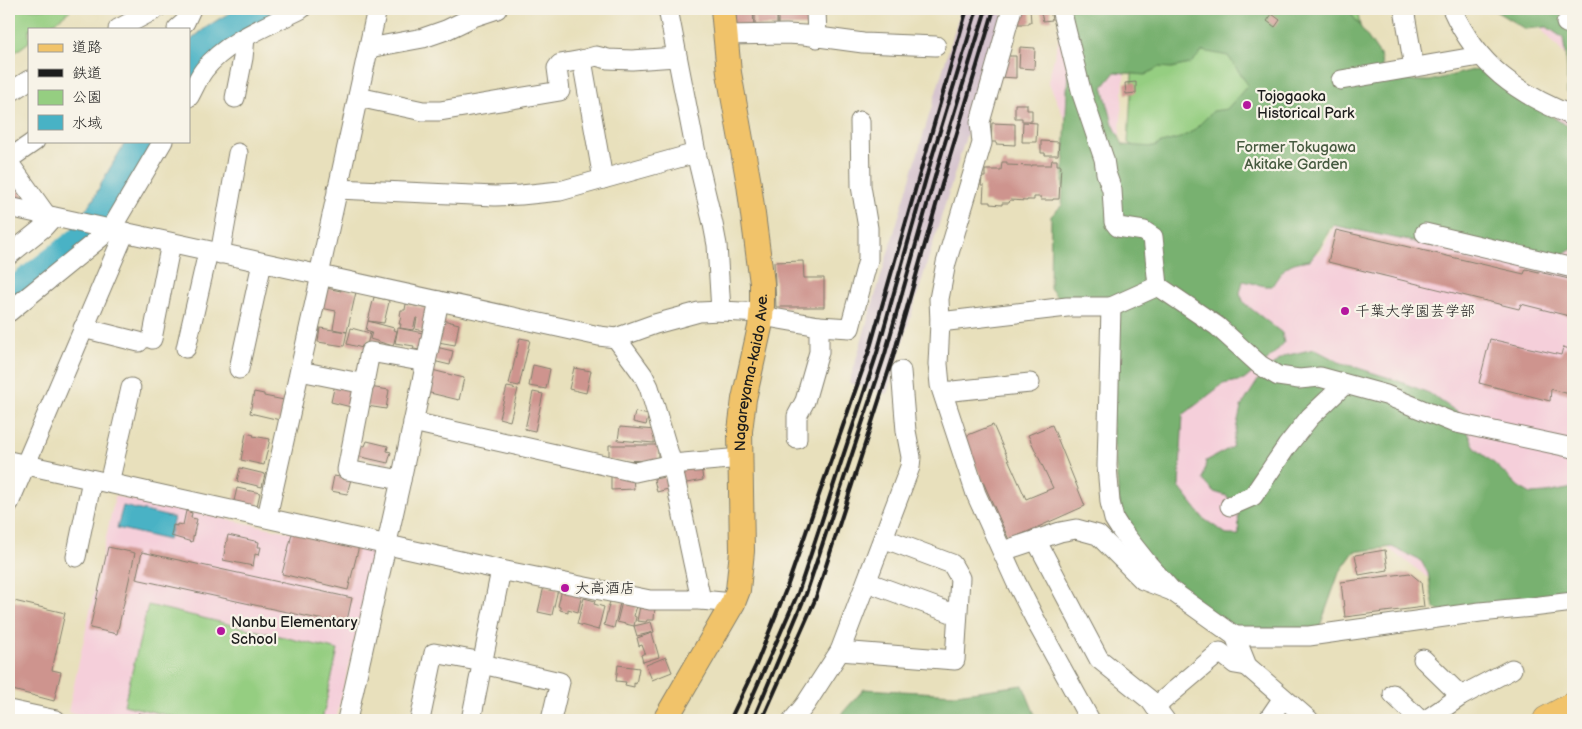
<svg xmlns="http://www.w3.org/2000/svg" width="1582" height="729" font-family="'Balsamiq Sans','Klee One',sans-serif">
<rect width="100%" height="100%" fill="#f7f3e8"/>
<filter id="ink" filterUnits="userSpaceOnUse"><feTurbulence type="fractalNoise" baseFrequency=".02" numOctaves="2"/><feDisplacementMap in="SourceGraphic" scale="10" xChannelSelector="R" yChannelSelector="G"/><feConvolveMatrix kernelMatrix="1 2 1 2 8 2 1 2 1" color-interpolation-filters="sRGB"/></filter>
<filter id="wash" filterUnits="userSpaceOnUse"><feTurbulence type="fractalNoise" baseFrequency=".0096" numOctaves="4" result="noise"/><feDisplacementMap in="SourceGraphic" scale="20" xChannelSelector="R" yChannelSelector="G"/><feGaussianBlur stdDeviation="1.12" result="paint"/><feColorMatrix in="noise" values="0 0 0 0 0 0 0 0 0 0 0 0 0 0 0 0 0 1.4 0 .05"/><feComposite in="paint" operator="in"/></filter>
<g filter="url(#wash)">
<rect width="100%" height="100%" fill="#e8e0bc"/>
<g fill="#f5cfda">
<path d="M1521,9H1573V64L1532,19Z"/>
<path d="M1129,12L1119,147L1319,254L1362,177L1526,136L1571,108L1573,93V591L1440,586L1386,547L1350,546L1243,627L1119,386L1070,131L1048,81L1062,27Z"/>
<path d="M115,496L376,550L336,720H102L68,712Z"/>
</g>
<path fill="#d1bdcb" d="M961,9H1005L887,394L849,383Z"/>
<g fill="#95ce81" stroke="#58754e">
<path d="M9,9H72L46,29H29V42L9,57Z"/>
<path d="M1136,9H1357L1368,68L1315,242L1128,143Z"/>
<path d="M148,605L338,650L322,720H188L124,705Z"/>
</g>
<g fill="#78b16f" stroke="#4a6646" fill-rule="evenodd">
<path d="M1058,9H1348L1380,55L1385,80L1429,81L1481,68L1497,84L1573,129V151L1570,158L1573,160V249L1560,256L1545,269L1332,225L1322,244L1310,260C1287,263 1285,266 1272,286H1265L1243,281L1240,293L1244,303L1282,333L1284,343L1268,360L1244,380L1223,384L1183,415L1179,487L1204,519L1228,535H1239L1238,511L1227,496L1214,492L1203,480L1206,461L1232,447L1241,407L1262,374L1284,356L1314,349L1339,362L1393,379L1429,393L1460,414L1475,448L1495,464L1519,487L1531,494L1546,493L1573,488V597L1442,612L1434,608L1428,573L1421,561L1392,547L1354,552L1339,573L1319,629H1233L1158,573L1121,523L1102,315L1097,304L1057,297L1050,288L1051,216L1062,205L1068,68ZM1203,51L1228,56L1248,85L1227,109L1213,111L1193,131L1180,138L1161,143L1154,147L1123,145L1113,124L1103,87L1115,72L1145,75L1159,67L1171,68L1190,64Z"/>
<path d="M1492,9H1564L1573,13V97L1567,93V68L1563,38L1547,27L1525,29Z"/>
<path d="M1023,685L1037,720H836L864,689L956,694Z"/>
</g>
<g fill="#48b2c5" stroke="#326770">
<path d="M237,9H289L189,85V42C203,28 220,18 237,9Z"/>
<path d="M126,141H156L110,220L72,228L93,200L103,180Z"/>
<path d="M123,506L174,518L168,540L117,528Z"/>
</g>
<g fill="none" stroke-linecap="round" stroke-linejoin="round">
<path stroke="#48b2c5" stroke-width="25" d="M9,293L95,227L106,207"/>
</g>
<g id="blocks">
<g fill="#ce948e">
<path d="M753,9L754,29L733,31L731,11Z"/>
<rect x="755" y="9" width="22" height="17"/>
<path d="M778,9H811L808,26H778Z"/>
<path d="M1017,9H1030L1031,22H1029V24H1018Z"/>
<path d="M1040,9H1050L1052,20L1043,21Z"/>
<path d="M1272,14L1280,20L1275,27L1267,21Z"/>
<path d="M1020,47L1035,48L1034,69L1019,68Z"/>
<path d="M1005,56H1016V78L1000,77Z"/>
<path d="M1136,82V93L1126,94L1125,83Z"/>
<path d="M1015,104H1027V110H1032V121H1022V118H1015Z"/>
<path d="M1023,122L1037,123L1036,142H1022Z"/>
<path d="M992,123L1015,124V145L996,144V142H991Z"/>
<path d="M1041,141L1059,142L1058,155H1045V153H1041Z"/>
<path d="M1052,160H1057V165H1061L1059,199H1053V200H1041V197H1034V200H1027V201L1010,200L1009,203H1002V205L990,204V202H983L984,186H981L982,177H985V170H1001L1002,162H1007V165L1032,166V165H1051Z"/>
<path d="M9,175L29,204L9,199Z"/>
<path d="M1336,230L1524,274L1526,269L1573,280V317L1521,304L1519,309L1328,262Z"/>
<path d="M803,261L804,278H824V307H776L774,262Z"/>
<path d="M326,288L341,291V288L356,292L347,332L333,329L336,311L321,308Z"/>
<path d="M374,297L388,300L389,302L384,323L368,321Z"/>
<path d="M406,304L429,309L424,331L415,329L417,318H416L413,330L400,328L401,324H399L401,316H400L401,310H405Z"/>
<path d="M443,320L459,324L455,345L438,342Z"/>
<path d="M368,321L394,328L393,330L397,331L393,346L370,339L372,332L366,330Z"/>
<path d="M320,328L347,332L344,346L318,342Z"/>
<path d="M351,328L370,333L366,349L347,344Z"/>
<path d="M398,328L423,333L420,350L413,349L414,346L395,343Z"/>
<path d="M520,338L530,340L519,386L509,384Z"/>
<path d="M1490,339L1561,355L1563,347L1573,350V395L1551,389L1550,401L1479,383Z"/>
<path d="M436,347L453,351L450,365L433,361Z"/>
<path d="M533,365L550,369L546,389L529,386Z"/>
<path d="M574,368L591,371L586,393L569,389Z"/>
<path d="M432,370L464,378L459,400L426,392Z"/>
<path d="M335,384L356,389L351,407L331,402Z"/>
<path d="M369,387L389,390L386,409L367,406Z"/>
<path d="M507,387L518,389L510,421L499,418Z"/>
<path d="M254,392L264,394V396L284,400L280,420L250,413Z"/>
<path d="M533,392L543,394L535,431L525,429Z"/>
<path d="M635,412L649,415L646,425L633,422Z"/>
<path d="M993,425L1026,499L1053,488L1028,435L1052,425L1085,506L1009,540L963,437Z"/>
<path d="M620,427L655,430L654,443L618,440Z"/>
<path d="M246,433L254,435L253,436L270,439L264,465L241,460Z"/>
<path d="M367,441L388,446L387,451L391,452L388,463L357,456L359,445L365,446Z"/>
<path d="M609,445H658V461L609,460Z"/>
<path d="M701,466L703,480L681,484L679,469Z"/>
<path d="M240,468L265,474L262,487L237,481Z"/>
<path d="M611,475L633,477L634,489L611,490Z"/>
<path d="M334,476L351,479L347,494L331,491Z"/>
<path d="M665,477L668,489L657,492L654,479Z"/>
<path d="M237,488L260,493L257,506L234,501Z"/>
<path d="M186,511L192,513L191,518L197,519L192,542L171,536L173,525L177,526V524L183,525Z"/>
<path d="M293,530L359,546L348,590L282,574Z"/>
<path d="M228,535L259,542L258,547H261L259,555L255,554L253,566L223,560Z"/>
<path d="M108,547L135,553L117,634L90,628Z"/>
<path d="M1385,550L1388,570L1359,575L1355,555Z"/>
<path d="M142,552L352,598L346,625L136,579Z"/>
<path d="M1410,573L1421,582L1424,607L1345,617L1341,582Z"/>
<path d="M544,586L558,589L552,615L538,612Z"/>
<path d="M562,589L582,594L578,612L568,609V612L560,610V607L558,606Z"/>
<path d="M584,598L595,601L594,604L604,607L598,630L577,624Z"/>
<path d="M14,601L65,613L52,670L61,672L54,701L9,689V623Z"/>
<path d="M610,601L620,603L614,628L604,625Z"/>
<path d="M622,602L637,606L634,616L636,617L634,626L617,622Z"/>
<path d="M640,606L655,607L654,620H647L646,622L637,621Z"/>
<path d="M651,622L654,632L637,636L634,626Z"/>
<path d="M652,633L659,657L643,662L641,655L645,653L642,645L639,646L637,638Z"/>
<path d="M666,657L672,672L652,680L646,665Z"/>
<path d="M618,665L639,668L636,684L634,683V687L625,685L626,682L616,681Z"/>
<path d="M138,713L155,717L154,720H137Z"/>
</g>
</g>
</g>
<g filter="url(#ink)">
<use href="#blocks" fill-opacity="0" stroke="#827e6c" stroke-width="1"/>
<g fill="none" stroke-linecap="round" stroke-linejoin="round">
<g stroke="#827e6c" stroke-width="21">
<g id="minor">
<path d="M816,9L817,38"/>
<path d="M1012,9L980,122L982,143L946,263L939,299L940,322L938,364L940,385L976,494L1016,582L1039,627L1090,720"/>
<path d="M1061,9L1082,94L1104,159L1106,173L1112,190L1114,222L1118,227L1144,231L1153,237L1158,286"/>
<path d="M1404,9L1414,67"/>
<path d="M1452,9C1477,65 1517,94 1573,116"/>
<path d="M1566,23L1573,25"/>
<path d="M118,29L156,9"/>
<path d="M177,29L185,22L191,9"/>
<path d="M726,35L786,34L804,35L863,43L936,46"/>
<path d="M369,48L423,38L446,30L473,17L497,9"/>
<path d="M1341,80L1480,56"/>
<path d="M9,93L29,80"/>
<path d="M189,97C194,88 198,78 204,70C226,41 270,25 301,9"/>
<path d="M358,97L423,111H440L560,91L557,68L560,64L582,60"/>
<path d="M235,98L243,58L245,38"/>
<path d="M696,153L713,224L717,245L721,311"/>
<path d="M9,159L35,141"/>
<path d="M9,163L47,216"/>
<path d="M603,179L582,60L596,56L608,59L632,60L676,57"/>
<path d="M337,189L495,196L521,195L560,191L696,153L668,9"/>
<path d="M9,207L599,336L616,338L655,324L699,312L721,311L762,313"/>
<path d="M1425,233L1573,268"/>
<path d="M220,254L238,153"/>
<path d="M9,255L44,227L53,217"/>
<path d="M319,275L377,9"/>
<path d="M1111,307L1158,286L1217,326L1260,365L1278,376L1299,379L1320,377L1386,395L1452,422L1573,448"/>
<path d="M9,312L111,229L163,141"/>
<path d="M762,316L819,326L850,328L868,260V228L861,186L860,121"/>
<path d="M940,322L1067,307H1111L1107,466L1110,502L1114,519L1121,530L1148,564L1172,591"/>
<path d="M83,328L139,342"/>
<path d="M616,338L643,375L649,387L672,464L701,600"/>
<path d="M152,339L171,243"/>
<path d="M186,348L208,252"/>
<path d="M239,369L262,263"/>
<path d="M300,371L365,384"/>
<path d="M943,392L1030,383"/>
<path d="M413,422L635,472L672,464L741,458"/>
<path d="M797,439V416L805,401L819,352V326"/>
<path d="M9,461L501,570L650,600H701L733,603"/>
<path d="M401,480L347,470L370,352L426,362"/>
<path d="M109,483L131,388"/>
<path d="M9,503L125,232"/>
<path d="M1230,506L1253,496L1287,446L1310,417L1345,384"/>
<path d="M267,517L321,275"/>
<path d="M1036,540L1099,659L1150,700L1165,720"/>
<path d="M1003,551L1060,532L1076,529L1098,535L1143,580L1172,591L1235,636L1247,666L1309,720"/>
<path d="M76,557L92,480"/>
<path d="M867,582L957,615"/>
<path d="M1235,636H1309L1480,612L1532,607L1573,602"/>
<path d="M840,651L955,660L960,578L952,564L883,538"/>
<path d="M1423,659L1461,696"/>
<path d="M482,664L560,682L551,720"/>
<path d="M1393,694L1420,720"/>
<path d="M1155,707L1220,652L1235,664L1247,666"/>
<path d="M9,710L56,720"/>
<path d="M347,720L401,480L439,301"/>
<path d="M420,720L434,653L483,662"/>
<path d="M471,720L501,570"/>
<path d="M793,720L805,705L840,651L910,467L911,457L906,431L901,371"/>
<path d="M1268,720L1283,698"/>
<path d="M1426,720L1461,696L1512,669"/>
</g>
</g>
<g stroke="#827e6c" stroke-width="26">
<g id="major">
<path id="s1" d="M665,720L733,603L738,590L742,551L740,431L744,399L760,327L762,306V283L749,184L729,73L723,9"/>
</g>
</g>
<g stroke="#827e6c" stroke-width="29">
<path id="highway" d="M1547,720L1573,706"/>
</g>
<use href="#minor" stroke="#fff" stroke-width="19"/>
<use href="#major" stroke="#f1c36a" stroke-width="24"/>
<use href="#highway" stroke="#f1c36a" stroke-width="28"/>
<g stroke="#1c1c1c" stroke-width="4">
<path d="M730,720L756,665L787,587L869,351L967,9"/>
<path d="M742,720L798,593L877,353L932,157L977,9"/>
<path d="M753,720L806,594L885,354L940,159L986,9"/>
<path d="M762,720L815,600L893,357L948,163L994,9"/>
</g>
</g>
</g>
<g fill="#b5179e" stroke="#f7f3e8" stroke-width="2">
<circle cx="1247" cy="105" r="5"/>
<circle cx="1345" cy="311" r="5"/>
<circle cx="565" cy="588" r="5"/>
<circle cx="221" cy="631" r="5"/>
</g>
<g text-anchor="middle" stroke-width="4.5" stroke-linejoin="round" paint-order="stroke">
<g font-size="15" fill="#1c1c1c" stroke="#f7f3e8" text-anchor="start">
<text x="1257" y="101">Tojogaoka<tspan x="1257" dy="17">Historical Park</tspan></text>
<text x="1355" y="316">千葉大学園芸学部</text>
<text x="575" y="593">大高酒店</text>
<text x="231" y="627">Nanbu Elementary<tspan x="231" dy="17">School</tspan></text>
</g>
<g font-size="15" fill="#465a3f" stroke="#f7f3e8">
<text x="1296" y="152">Former Tokugawa<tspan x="1296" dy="17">Akitake Garden</tspan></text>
</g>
<g font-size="15" fill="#1c1c1c" stroke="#f7f3e8">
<text dy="5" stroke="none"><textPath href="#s1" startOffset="368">Nagareyama-kaido Ave.</textPath></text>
</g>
</g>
<rect width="1582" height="729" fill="none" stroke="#f7f3e8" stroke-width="30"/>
<rect x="28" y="28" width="162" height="115" fill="#f7f3e8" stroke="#9f9d96"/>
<rect x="38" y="44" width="25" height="8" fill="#f1c36a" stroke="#9f9d96"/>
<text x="72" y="52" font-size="15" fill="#1c1c1c">道路</text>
<rect x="38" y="69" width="25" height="8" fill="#1c1c1c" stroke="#9f9d96"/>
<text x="72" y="78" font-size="15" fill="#1c1c1c">鉄道</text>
<rect x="38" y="90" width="25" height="15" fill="#95ce81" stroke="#9f9d96"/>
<text x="72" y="102" font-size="15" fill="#1c1c1c">公園</text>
<rect x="38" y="115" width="25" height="15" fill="#48b2c5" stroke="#9f9d96"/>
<text x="72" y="128" font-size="15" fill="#1c1c1c">水域</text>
</svg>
